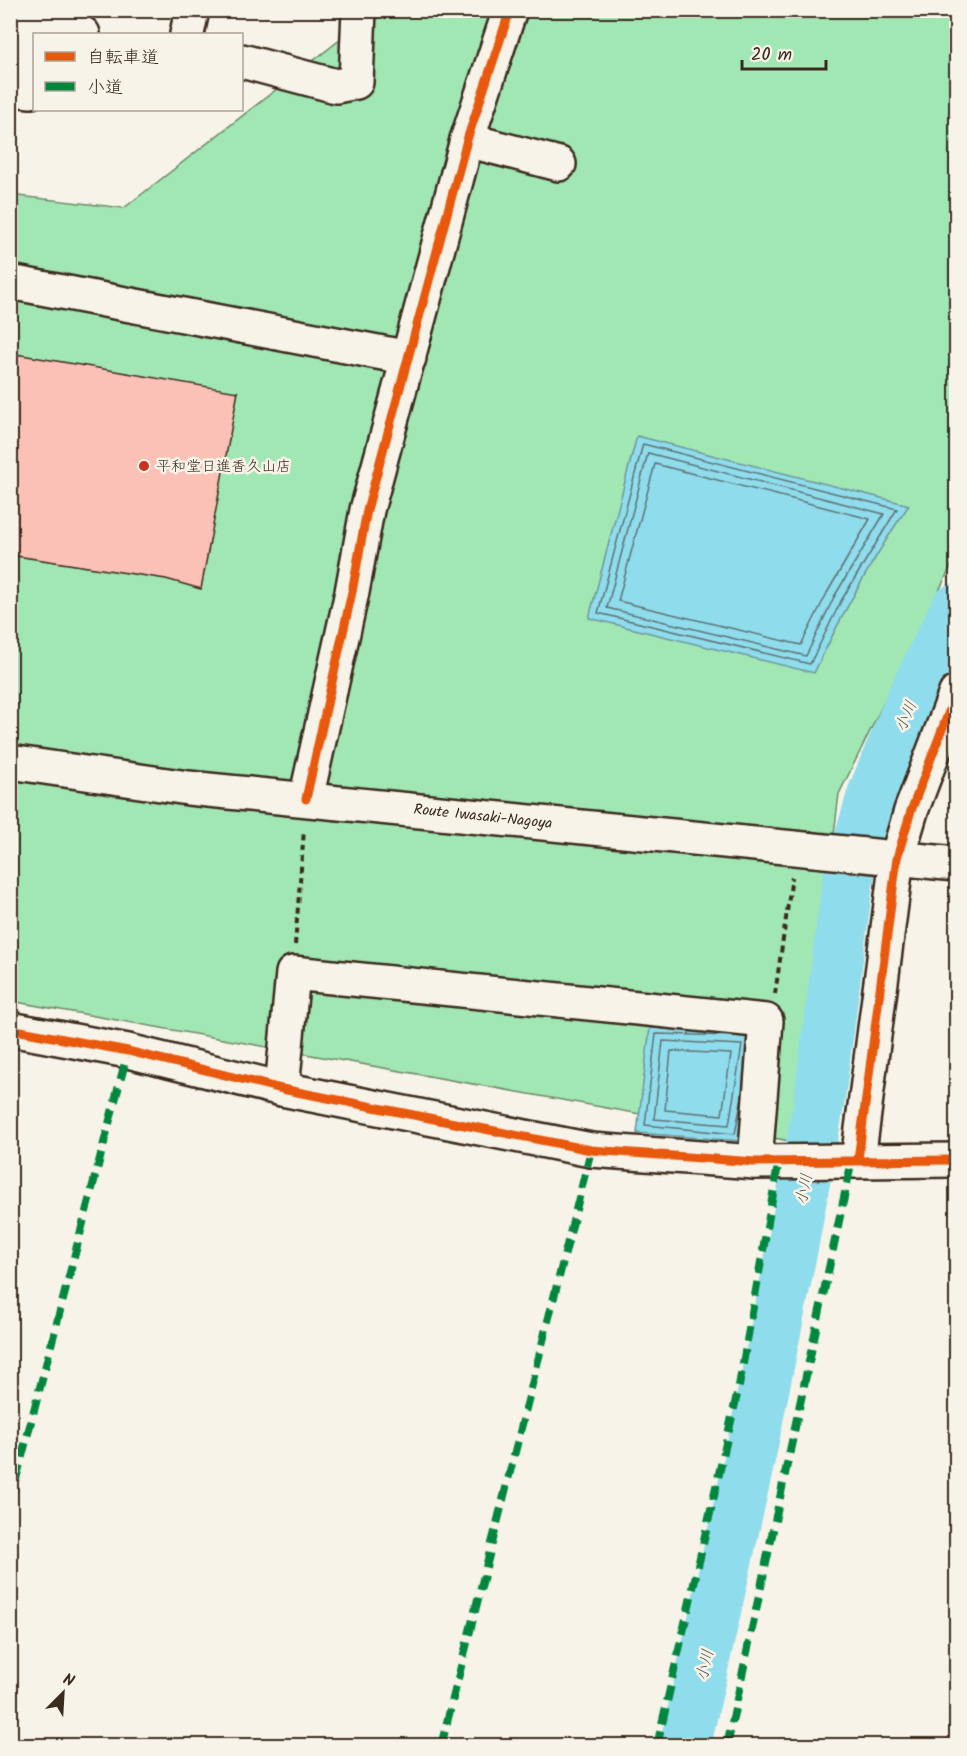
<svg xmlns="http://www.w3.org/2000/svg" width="967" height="1756" font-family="Kalam,'Klee One',sans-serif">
<rect width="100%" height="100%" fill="#f7f3e8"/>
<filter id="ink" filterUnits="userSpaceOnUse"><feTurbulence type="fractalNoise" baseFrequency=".0167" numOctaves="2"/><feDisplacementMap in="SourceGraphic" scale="12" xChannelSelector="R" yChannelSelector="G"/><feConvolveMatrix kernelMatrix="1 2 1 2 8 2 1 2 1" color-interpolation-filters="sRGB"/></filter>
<g filter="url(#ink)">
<path fill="#a1e7b3" stroke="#6e8868" stroke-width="1.5" d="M377,11H956V556L839,794L796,1142L11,1001L10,195L124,208Z"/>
<g fill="#8fdced" stroke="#6d959a" stroke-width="1.5">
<path d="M637,436L909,505C872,559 842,614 814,673L589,618Z"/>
<path d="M650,1027L758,1031L741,1141L637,1133Z"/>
</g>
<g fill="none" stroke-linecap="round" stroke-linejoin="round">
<g stroke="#5d7171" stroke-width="1.5">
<path d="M643,444L897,509L841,601L810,664L598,613Z"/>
<path d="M648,453L884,514L834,597L806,656L607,608Z"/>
<path d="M655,464L870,519L827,593L801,645L618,601Z"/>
<path d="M737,1036L656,1034L645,1125L735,1134L742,1097"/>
<path d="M663,1041L742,1045L729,1125L654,1119Z"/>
<path d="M671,1051L731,1054L722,1115L665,1110Z"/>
</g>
<path stroke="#8fdced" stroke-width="51" d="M685,1746L750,1457L793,1245L819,1102L848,879L873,794L912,699L956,609"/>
</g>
<path fill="#fbc0b6" stroke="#3b2a1e" stroke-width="1.5" d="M10,353L238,392L201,589L166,579L10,555Z"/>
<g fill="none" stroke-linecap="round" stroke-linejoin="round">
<g stroke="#3b2a1e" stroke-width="38">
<g id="minor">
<path d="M33,29L83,34"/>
<path d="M187,34L192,10"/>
<path d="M242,61L336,86L356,82L359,10"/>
<path d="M10,89L31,91L33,10"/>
<path d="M467,140L559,164"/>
<path d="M10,282L409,358"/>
<path d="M306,799L352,592L367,510L467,140L510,10"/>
<path d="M10,1029L128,1051L282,1089L591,1150L755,1162L956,1160"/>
<path d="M282,1089L293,973L766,1021L755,1162"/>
<path d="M858,1160L897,858L911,811L956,693"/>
</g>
</g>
<g stroke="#3b2a1e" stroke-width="38">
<path id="secondary" d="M10,762L188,788L956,864"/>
</g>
<g stroke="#3b2a1e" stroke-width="4" stroke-dasharray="6 4.5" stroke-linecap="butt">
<path d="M295,945L304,830"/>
<path d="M775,994L792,877"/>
</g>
<use href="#minor" stroke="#f7f3e8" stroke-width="33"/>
<use href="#secondary" stroke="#f7f3e8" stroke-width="33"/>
<g stroke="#00873e" stroke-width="8" stroke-dasharray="15 8" stroke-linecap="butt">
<path d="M10,1502L128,1051"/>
<path d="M441,1746L591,1150"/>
<path d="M657,1746L739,1386L779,1160"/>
<path d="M727,1746L852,1160"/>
</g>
<g stroke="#f7f3e8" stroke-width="13">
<g id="cycleway">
<path d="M306,799L352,592L367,510L467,140L510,10"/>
<path d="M10,1029L128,1051L282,1089L591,1150L755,1162L956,1160"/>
<path d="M858,1160L897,858L911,811L956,693"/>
</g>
</g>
<use href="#cycleway" stroke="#e8590c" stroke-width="9"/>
</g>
</g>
<circle fill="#c8321e" stroke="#f7f3e8" stroke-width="2" cx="144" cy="466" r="6"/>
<g text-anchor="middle" stroke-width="5" stroke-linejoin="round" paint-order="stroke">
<g font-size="15" fill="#3b2a1e" stroke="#f7f3e8" text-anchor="start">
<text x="156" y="471">平和堂日進香久山店</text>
</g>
<g font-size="15" fill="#3b2a1e" stroke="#f7f3e8">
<text transform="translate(483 816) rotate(6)" y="5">Route Iwasaki-Nagoya</text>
</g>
<g font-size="16" font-style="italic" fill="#505652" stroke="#f7f3e8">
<text transform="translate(905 716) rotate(-67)" y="6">小川</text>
<text transform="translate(803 1189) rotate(-79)" y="6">小川</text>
<text transform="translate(704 1665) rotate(-77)" y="6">小川</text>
</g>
</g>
<rect width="967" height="1756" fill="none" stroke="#f7f3e8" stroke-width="36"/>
<rect x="18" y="18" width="931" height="1720" fill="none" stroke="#3b2a1e" stroke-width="2" filter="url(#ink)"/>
<rect x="33" y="33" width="210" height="78" fill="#f7f3e8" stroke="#aca397" stroke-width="1.5"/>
<rect x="45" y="52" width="30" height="9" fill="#e8590c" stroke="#aca397" stroke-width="1.5"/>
<text x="87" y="63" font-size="18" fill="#3b2a1e">自転車道</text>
<rect x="45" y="82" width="30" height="9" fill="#00873e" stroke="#aca397" stroke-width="1.5"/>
<text x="87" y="93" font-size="18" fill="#3b2a1e">小道</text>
<g transform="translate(63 1693) rotate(24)" stroke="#f7f3e8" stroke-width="4.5" paint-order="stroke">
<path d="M0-4.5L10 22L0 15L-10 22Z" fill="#3b2a1e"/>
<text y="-9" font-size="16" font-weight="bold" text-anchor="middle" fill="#3b2a1e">N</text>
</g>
<path d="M742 60v9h84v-9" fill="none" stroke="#3b2a1e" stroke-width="3"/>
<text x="751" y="60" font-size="18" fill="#3b2a1e" stroke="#f7f3e8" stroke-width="4.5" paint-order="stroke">20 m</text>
</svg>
